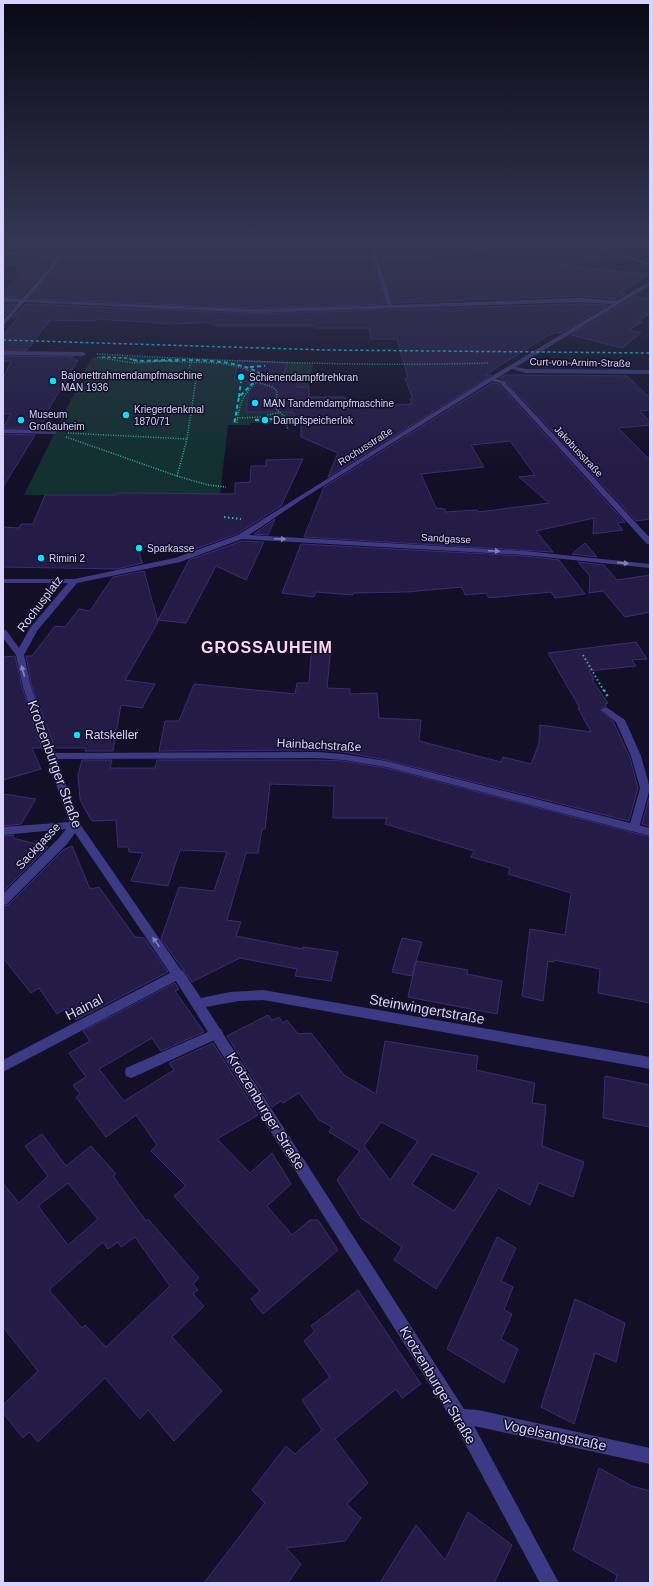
<svg xmlns="http://www.w3.org/2000/svg" width="653" height="1586" font-family="Helvetica,sans-serif">
<rect width="100%" height="100%" fill="#130f26"/>
<path fill="#12302f" d="M101,356L313,363L309,387L310,422L251,423L250,425H228L220,494L117,493L116,495H24L91,359Z"/>
<g fill="#241b47" stroke="#3b2d73" fill-rule="evenodd">
<path d="M29,244H67L59,253L21,251Z"/>
<path d="M75,244L372,246V254H68Z"/>
<path d="M436,244H488L445,253L378,255V246H439Z"/>
<path d="M505,244H584L613,255L563,266L650,274L619,293L625,294L616,299L579,296L393,303L380,260L456,256Z"/>
<path d="M598,244H623V253Z"/>
<path d="M16,256L55,258L21,297H3V294L23,272H15L21,266L6,265Z"/>
<path d="M64,258L372,260L385,304L256,308L30,299Z"/>
<path d="M635,296L650,299V313L638,321L642,322L629,330L641,333L622,348L571,335Z"/>
<path d="M3,304H16L5,316H3Z"/>
<path d="M25,304L256,314L579,304L607,305L561,333L556,332L549,335L485,375H492L328,477L338,453L301,437V422H294V412H246L250,381H234L238,360L287,363L283,378H297V387H309V397H345L346,408L412,404L410,399H413L405,378H408L397,339H371L369,328H315V326H217L213,325V322L173,324L97,319L95,321L50,320L27,350H3V336L18,317H13Z"/>
<path d="M3,356L73,357L71,360H78L45,415H47L39,428H3L11,414H3V379L11,361H3Z"/>
<path d="M506,375L627,376L650,398V410L640,411L650,422V425L618,428L650,460V519L636,521L505,380L500,378Z"/>
<path d="M492,383L499,384L625,522L617,523L623,530L593,534L594,518L536,531L553,552L304,537L324,487ZM510,441L535,475L519,477L549,503L478,512L477,510L445,512V509L436,508L421,474L484,467L471,445Z"/>
<path d="M3,434L35,435L3,487Z"/>
<path d="M303,459L281,506L237,534L195,549L197,546L138,547L142,563L117,569L3,567V527L19,528L21,524H33L45,495H116L117,493L235,494V483L250,482L251,466H266V460Z"/>
<path d="M275,519L268,535L254,534Z"/>
<path d="M242,541L264,542L246,580L216,566L186,623L158,620L189,560Z"/>
<path d="M585,543L597,557L572,554Z"/>
<path d="M301,544L525,556L559,560L585,594L555,598L551,592L489,598L486,593L465,595L462,587L407,592L353,593V595L316,592L314,597L282,593Z"/>
<path d="M578,562L604,565L617,580L650,575V612L625,617L603,591L589,593L590,576Z"/>
<path d="M144,571L158,622L125,680L155,684L142,708L121,705L113,751H85L86,748H55L32,687L26,656H32L55,626L65,627L79,609L90,611L113,577Z"/>
<path d="M636,642L647,659L632,660L636,666L589,671L594,679L592,680L608,703L605,704L606,706L600,710L613,721L630,758L638,788L629,821L386,760L343,752L317,750L159,751L165,721H179L194,684L295,694L297,683H309L312,644L331,645L327,688L350,689V694L377,693L379,718L421,720L419,741L501,762L503,757L531,764L539,743L540,725L591,732L578,708H580L548,653Z"/>
<path d="M15,656L22,687L42,748H32L41,769L3,780V657Z"/>
<path d="M82,760H112L110,768H155L157,760H317L343,761L386,768L650,837V1003L598,993L600,969L554,960V962L548,961L543,1001L522,996L530,929L565,935L571,893L508,874L510,868L471,857L474,851L385,824L387,818H333L334,786L270,784L265,829H262L258,853H246L227,920L241,922L236,936L303,949V947L338,952L331,981L295,976L297,969L240,958L192,982L161,939L179,887L214,891L227,852L180,850L168,886L131,881L143,853L129,852L128,847H118L116,820L92,821L87,813L80,799L78,775Z"/>
<path d="M3,794L36,799L21,824L3,826Z"/>
<path d="M649,798L650,801V826L642,824Z"/>
<path d="M14,835L13,838L48,847L3,892V836Z"/>
<path d="M72,846L90,889L99,887L135,937L144,938L168,972L76,1020L67,1008L57,1014L39,988L31,993L3,958V906L8,905L63,850Z"/>
<path d="M402,938L422,942L416,961L468,970L467,974L502,981L497,1014L408,997L416,961L412,976L392,972Z"/>
<path d="M175,983L179,989L175,991L204,1032L161,1051L152,1038L99,1069L124,1101L174,1070L169,1063L213,1043L258,1115L217,1139L250,1173L272,1153L291,1184L267,1206L292,1235L310,1220H318L338,1250L263,1314L251,1299L260,1291L174,1196L186,1186L151,1151L157,1145L136,1115L106,1137L76,1097L80,1094L73,1085L86,1077L69,1053L90,1041L83,1031Z"/>
<path d="M268,1015L272,1020L279,1017L283,1023L287,1020L298,1034L311,1033L344,1075L376,1094L385,1041L478,1056L476,1070L535,1083L532,1103L546,1105L542,1146L584,1162L573,1197L539,1183L530,1205L498,1188L436,1289L394,1260L402,1247L361,1218L337,1180L360,1151L329,1132L332,1127L319,1120L299,1093L283,1103L281,1101L272,1107L227,1036ZM381,1122L418,1141L390,1180L364,1146ZM432,1154L479,1173L454,1211L412,1184Z"/>
<path d="M605,1076L650,1085V1127L603,1118Z"/>
<path d="M42,1134L66,1166L91,1146L116,1174L113,1176L146,1221L148,1219L199,1278L193,1284L198,1290L193,1294L204,1306L172,1337L222,1391L174,1441L148,1410L140,1419L105,1378L38,1442L29,1432L23,1438L3,1413V1405L38,1371L3,1327V1183L19,1203L48,1176L25,1146ZM68,1183L98,1219L68,1245L38,1206ZM135,1237L170,1286L106,1347L85,1325L82,1328L49,1290L103,1242L108,1249L118,1242L121,1247Z"/>
<path d="M497,1237L516,1248L501,1281L513,1287L504,1310L512,1314L501,1339L518,1349L504,1383L447,1349Z"/>
<path d="M358,1290L421,1384L402,1398L396,1389L335,1439L368,1483L347,1504L361,1518L345,1541L286,1548L301,1564L288,1583H204L265,1503L252,1490L286,1446L295,1454L322,1430L302,1400L330,1377L304,1341L315,1331L311,1326Z"/>
<path d="M575,1299L625,1323L616,1362L595,1353L574,1424L541,1407Z"/>
<path d="M599,1468L632,1486L650,1491V1583H615L617,1575L573,1550Z"/>
<path d="M468,1512L512,1545L494,1583H380L416,1525L445,1560Z"/>
</g>
<g fill="none" stroke-linecap="round" stroke-linejoin="round">
<g stroke="#2fb8b0" stroke-width="1.5" stroke-dasharray="1 1.5" stroke-linecap="butt">
<path d="M97,354C227,361 358,367 488,363"/>
<path d="M191,362C216,363 240,362 260,378L257,382L272,387L277,391L276,409L284,416L288,430"/>
<path d="M237,418L266,417V415L280,413"/>
<path d="M237,423C240,403 242,395 257,382"/>
<path d="M68,433L187,439L196,379L189,368L191,362L167,361L133,363L96,357"/>
<path d="M66,437L177,476L208,485L226,487"/>
<path d="M177,476L187,439"/>
</g>
<g stroke="#2fb8b0" stroke-width="2" stroke-dasharray="1.5 2.5" stroke-linecap="butt">
<path d="M224,517L241,519"/>
<path d="M583,655L604,691"/>
</g>
<path stroke="#2fb8b0" stroke-width="2.5" stroke-dasharray="2 3" stroke-linecap="butt" d="M604,690L608,697"/>
<g fill="#3d3a85" fill-rule="evenodd">
<path d="M3,351L83,352L86,354L83,356L3,355Z"/>
<path d="M606,707L625,720L641,756L650,788L639,828L638,831H630L629,828L640,788L631,756L616,722L601,710Z"/>
<path d="M217,1028L221,1029L223,1033L221,1037L136,1076L131,1078L126,1076L125,1072L126,1068Z"/>
</g>
<g fill="#3d3a85" fill-rule="evenodd">
<path d="M69,244H74L65,255L373,256V244H377V257C403,257 430,256 455,253C472,251 487,244 504,244L456,255L378,259L392,305L579,298L616,301L650,282V285L516,367L526,369L650,370V374L526,373L512,369L496,379L504,381L650,538V544H647L500,383L492,381L304,498L249,535L525,551L650,564V568L525,555L242,539L180,562L77,583L37,631L24,655L31,687L55,753L317,752L343,754L386,761L650,828V836L386,767L343,760L317,758L57,759L80,824L181,970L183,971L201,998L230,992L263,990L650,1057V1069L263,1000L239,1001L206,1007L464,1409L478,1410L650,1448V1464L474,1426L559,1583H540L454,1423L176,981L3,1072V1060L170,973L75,833L66,845L7,904L3,905V894L58,839L66,829L3,835V827L69,822L23,687L16,655L3,638V629L6,630L19,648L30,628L68,583H3V579H74L175,558L238,535L300,496L489,378L612,304L579,302L256,313L24,302L3,326V321L19,302H3V298L22,299L58,257L3,254V252L60,255ZM63,257L373,259L387,305L256,309L27,300Z"/>
<path d="M585,244H592L650,263V266Z"/>
<path d="M3,429L54,430L57,432L54,434L3,433Z"/>
</g>
<g stroke="#00e5ff" stroke-width="1.5" stroke-dasharray="3 2.5" stroke-linecap="butt">
<path d="M3,340L326,350L650,353"/>
<path d="M102,357L126,358L138,361"/>
<path d="M153,361H178"/>
</g>
<g stroke="#00e5ff" stroke-width="2" stroke-dasharray="4 3" stroke-linecap="butt">
<path d="M133,360C144,362 156,360 167,360C194,360 235,359 259,373V377L239,397L234,425"/>
<path d="M250,367L265,366"/>
<path d="M239,397L242,373"/>
<path d="M255,420L276,419"/>
</g>
</g>
<defs><path id="oneway-solid" d="M-6-.8H1V-3.2L6.5 0L1 3.2V.8H-6Z"/></defs>
<g fill="#837fbc">
<use href="#oneway-solid" transform="translate(280 539) rotate(3)"/>
<use href="#oneway-solid" transform="translate(494 551) rotate(3)"/>
<use href="#oneway-solid" transform="translate(623 563) rotate(6)"/>
<use href="#oneway-solid" transform="translate(23 671) rotate(-105)"/>
<use href="#oneway-solid" transform="translate(156 942) rotate(-125)"/>
</g>
<linearGradient id="sky" x2="0" y2="1"><stop stop-color="#0a0815"/><stop offset="0.52" stop-color="#333752"/><stop offset="1" stop-color="#333752" stop-opacity="0"/></linearGradient>
<rect width="653" height="466" fill="url(#sky)"/>
<g fill="#00e5ff" stroke="#130f26" stroke-width="1.5">
<circle cx="241" cy="377" r="4"/>
<circle cx="53" cy="381" r="4"/>
<circle cx="255" cy="403" r="4"/>
<circle cx="126" cy="415" r="4"/>
<circle cx="21" cy="420" r="4"/>
<circle cx="265" cy="420" r="4"/>
<circle cx="139" cy="548" r="4"/>
<circle cx="41" cy="558" r="4"/>
<circle cx="77" cy="735" r="4"/>
</g>
<g text-anchor="middle" stroke-width="3" stroke-linejoin="round" paint-order="stroke">
<g font-size="10" fill="#d9d4ff" stroke="#130f26">
<text transform="translate(580 362) rotate(1)" y="4">Curt-von-Arnim-Straße</text>
<text transform="translate(365 446) rotate(-32)" y="4">Rochusstraße</text>
<text transform="translate(579 451) rotate(47)" y="4">Jakobusstraße</text>
<text transform="translate(446 538) rotate(3)" y="4">Sandgasse</text>
</g>
<g font-size="10" fill="#d9d4ff" stroke="#130f26" text-anchor="start">
<text x="61" y="379">Bajonettrahmendampfmaschine<tspan x="61" dy="12">MAN 1936</tspan></text>
<text x="249" y="381">Schienendampfdrehkran</text>
<text x="263" y="407">MAN Tandemdampfmaschine</text>
<text x="134" y="413">Kriegerdenkmal<tspan x="134" dy="12">1870/71</tspan></text>
<text x="29" y="418">Museum<tspan x="29" dy="12">Großauheim</tspan></text>
<text x="273" y="424">Dampfspeicherlok</text>
<text x="147" y="552">Sparkasse</text>
<text x="49" y="562">Rimini 2</text>
</g>
<g font-size="12" fill="#d9d4ff" stroke="#130f26">
<text transform="translate(40 604) rotate(-53)" y="4">Rochusplatz</text>
<text transform="translate(319 745) rotate(3)" y="4">Hainbachstraße</text>
<text transform="translate(38 846) rotate(-47)" y="4">Sackgasse</text>
</g>
<g font-size="12" fill="#d9d4ff" stroke="#130f26" text-anchor="start">
<text x="85" y="739">Ratskeller</text>
</g>
<g font-size="14" fill="#d9d4ff" stroke="#130f26">
<text transform="translate(55 764) rotate(70)" y="5">Krotzenburger Straße</text>
<text transform="translate(84 1007) rotate(-27)" y="5">Hainal</text>
<text transform="translate(427 1009) rotate(10)" y="5">Steinwingertstraße</text>
<text transform="translate(266 1111) rotate(58)" y="5">Krotzenburger Straße</text>
<text transform="translate(438 1385) rotate(59)" y="5">Krotzenburger Straße</text>
<text transform="translate(555 1435) rotate(12)" y="5">Vogelsangstraße</text>
</g>
<g font-size="16" font-weight="bold" letter-spacing="1" fill="#ffd6f0" stroke="#130f26">
<text x="267" y="653">GROSSAUHEIM</text>
</g>
</g>
<rect width="653" height="1586" fill="none" stroke="#d9d4ff" stroke-width="8"/>
</svg>
